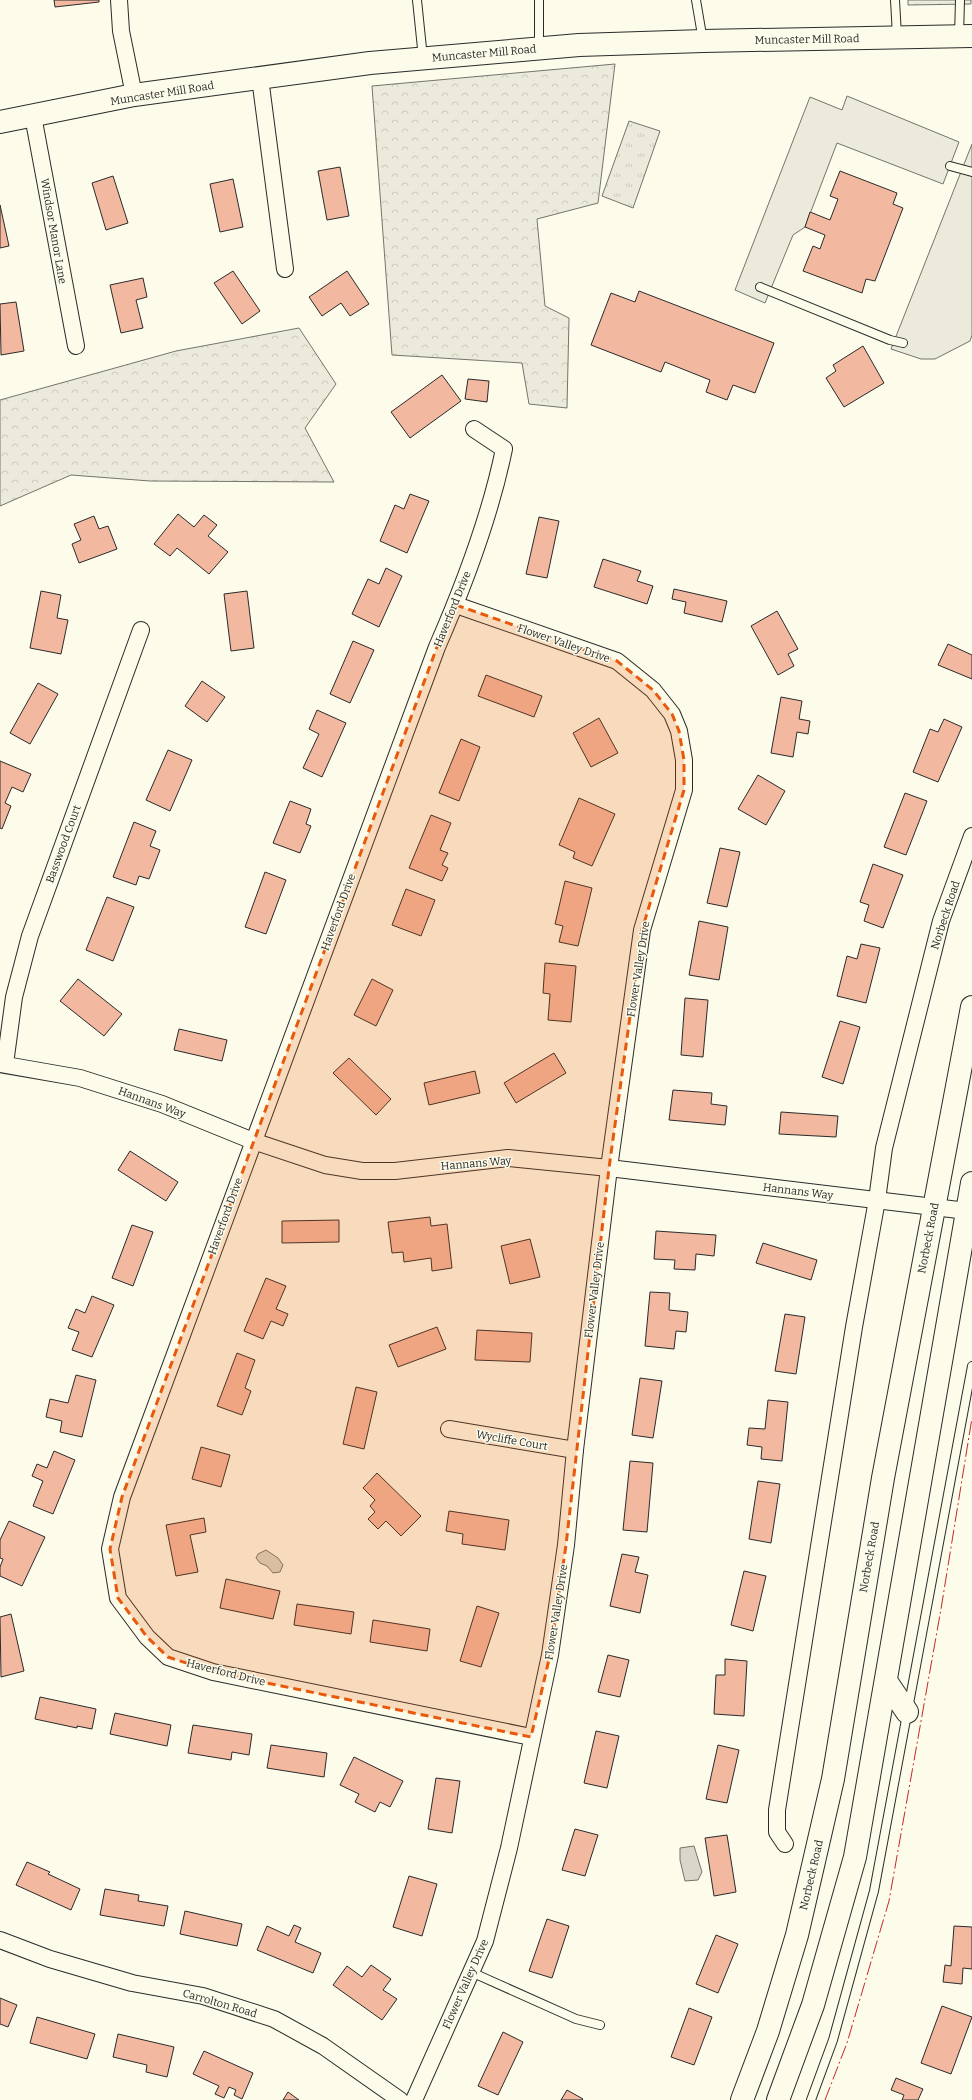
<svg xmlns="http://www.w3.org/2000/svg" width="972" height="2100" font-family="Bitter,serif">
<defs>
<pattern id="forest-crowns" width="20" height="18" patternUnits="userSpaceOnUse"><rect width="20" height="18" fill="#ecebdb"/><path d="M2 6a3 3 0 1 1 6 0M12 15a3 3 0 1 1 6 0" fill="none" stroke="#cbcabc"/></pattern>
<pattern id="park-tufts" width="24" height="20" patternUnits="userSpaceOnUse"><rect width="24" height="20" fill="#ecebdb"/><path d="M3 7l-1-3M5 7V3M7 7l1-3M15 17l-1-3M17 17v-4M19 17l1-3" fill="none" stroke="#cbcabc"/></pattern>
</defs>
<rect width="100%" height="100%" fill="#fdfbea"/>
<g fill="url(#forest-crowns)" stroke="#74746e">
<path d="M615,64L598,203L537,219L545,306L569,318L567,408L529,404L522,363L392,355L372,86Z"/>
<path d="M299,328L336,384L305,428L334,482L150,481L71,475L0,506V400L176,351Z"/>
</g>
<g fill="url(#park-tufts)" stroke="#74746e">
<path d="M908,0H971V4L908,5Z"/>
<path d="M629,121L660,131L633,208L602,196Z"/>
</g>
<g fill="#eceadb" stroke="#74746e">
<path d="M847,96L959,142L943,184L837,143L805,227L793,235L765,303L735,290L810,97L842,110Z"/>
<path d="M972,144V335L970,341L935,359H921L891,349Z"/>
</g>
<g fill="#d8d7c9" stroke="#74746e">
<path d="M266,1550L278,1558L283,1565L280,1572L273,1573L267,1566L260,1563L256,1558L258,1554Z"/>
<path d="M694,1846L702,1872L698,1880L685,1881L680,1860V1848Z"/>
</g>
<g fill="#f2b8a0" stroke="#2b2b2b">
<path d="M54,0H99V2L55,7Z"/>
<path d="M340,167L349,216L327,220L318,171Z"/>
<path d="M840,171L897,193L893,204L903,208L875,281L866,279L862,293L803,271L813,246L820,249L825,235L805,227L810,212L830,220L838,199L830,196Z"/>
<path d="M113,176L128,223L106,230L92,183Z"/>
<path d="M233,179L243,227L220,232L210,184Z"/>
<path d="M0,205L9,246L0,248Z"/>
<path d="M233,271L260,311L242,324L214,283Z"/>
<path d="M347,271L369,304L350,316L341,303L322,316L309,297Z"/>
<path d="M143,278L147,297L136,300L143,328L121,333L110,285Z"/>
<path d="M639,291L774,343L755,393L733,385L727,400L706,392L710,380L665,362L661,372L591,345L611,293L635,302Z"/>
<path d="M16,302L24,351L1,355L0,304Z"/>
<path d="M863,346L884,383L844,407L826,378L836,371L833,365Z"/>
<path d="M442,375L461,401L410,438L391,412Z"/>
<path d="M468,379L489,381L487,402L465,399Z"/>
<path d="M410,494L429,501L407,553L380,541L395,505L404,509Z"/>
<path d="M178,514L194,527L204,515L217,525L208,536L228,552L209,574L177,548L170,556L154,544Z"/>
<path d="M94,516L99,529L108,526L117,549L79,563L72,544L81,540L74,524Z"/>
<path d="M539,517L559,521L547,578L526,574Z"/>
<path d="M603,559L641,571L637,581L653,586L647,604L594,587Z"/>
<path d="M386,568L402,576L379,627L352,614L368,579L379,584Z"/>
<path d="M674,589L727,601L722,622L684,613L686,602L672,599Z"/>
<path d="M41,591L61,595L57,618L68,620L61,654L30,648Z"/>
<path d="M247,591L254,648L231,651L224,594Z"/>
<path d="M777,611L798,649L788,654L794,666L778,675L751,626Z"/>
<path d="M353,641L374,650L350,703L330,694Z"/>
<path d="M948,644L972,655V679L938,665Z"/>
<path d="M486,675L542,696L534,717L478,696Z"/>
<path d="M202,681L225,697L207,722L185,706Z"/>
<path d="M38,683L58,694L30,744L10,733Z"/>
<path d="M781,697L802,701L799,719L810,721L808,734L797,732L793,757L771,753Z"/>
<path d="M317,710L346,723L322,777L303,768L319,734L309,729Z"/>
<path d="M599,718L618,753L591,767L573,733Z"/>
<path d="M944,719L962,727L938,782L913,772L930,729L938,732Z"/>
<path d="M461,739L480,747L459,801L439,793Z"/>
<path d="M168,750L192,760L170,811L146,800Z"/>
<path d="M0,761L31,774L23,792L12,787L5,803L11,806L2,829L0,828Z"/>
<path d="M758,775L785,791L766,825L738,809Z"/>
<path d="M905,793L927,801L906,855L884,847Z"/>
<path d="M579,798L615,814L592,866L573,858L575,852L559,845Z"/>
<path d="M290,801L311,809L306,824L311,826L300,853L273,843Z"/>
<path d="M431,815L451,823L440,850L448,853L442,865L448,868L442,881L409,868Z"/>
<path d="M134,822L156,831L150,846L160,850L149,879L139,876L136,885L113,877Z"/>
<path d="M720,848L740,852L727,907L707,903Z"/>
<path d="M873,864L903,875L883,928L864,921L869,905L860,902Z"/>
<path d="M265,872L286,880L266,934L245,927Z"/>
<path d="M565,881L592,888L578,946L559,942L563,926L555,924Z"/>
<path d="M406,889L435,900L421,936L392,925Z"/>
<path d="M107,897L134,907L113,961L86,950Z"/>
<path d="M699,921L728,927L719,980L689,975Z"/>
<path d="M861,944L880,948L866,1003L837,996L847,956L857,959Z"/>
<path d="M545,963L576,966L571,1022L548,1020L550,994L543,993Z"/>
<path d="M78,979L122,1014L104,1036L60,1001Z"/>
<path d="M372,979L393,990L376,1026L354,1015Z"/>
<path d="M685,998L708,1000L703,1057L681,1055Z"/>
<path d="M840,1021L860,1027L843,1084L822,1077Z"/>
<path d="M179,1029L227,1040L222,1061L174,1050Z"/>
<path d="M554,1053L566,1073L516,1103L504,1083Z"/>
<path d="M349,1058L391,1099L376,1115L333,1073Z"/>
<path d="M475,1071L480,1093L429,1105L424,1083Z"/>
<path d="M673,1090L712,1093L711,1104L727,1106L725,1125L669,1120Z"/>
<path d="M781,1112L838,1116L836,1137L779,1134Z"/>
<path d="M130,1151L178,1182L166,1201L118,1170Z"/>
<path d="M430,1217L431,1226L447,1224L452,1268L432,1271L431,1258L404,1262L403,1252L392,1253L388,1222Z"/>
<path d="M339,1220V1242L282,1243V1221Z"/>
<path d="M132,1225L153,1232L133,1286L112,1278Z"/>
<path d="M656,1231L716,1235L714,1256L696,1254L695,1270L674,1269L675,1260L654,1259Z"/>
<path d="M530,1239L540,1277L510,1284L501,1246Z"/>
<path d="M763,1243L817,1260L811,1280L756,1263Z"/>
<path d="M266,1278L286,1286L276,1309L288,1314L283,1326L271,1321L263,1339L244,1331Z"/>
<path d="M650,1292L670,1293L669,1310L688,1312L686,1332L676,1331L674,1349L645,1346Z"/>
<path d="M92,1296L114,1305L92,1357L72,1350L79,1332L68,1328L76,1309L85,1313Z"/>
<path d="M785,1314L805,1317L796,1374L775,1371Z"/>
<path d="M437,1327L446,1349L398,1367L389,1345Z"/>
<path d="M477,1330L532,1333L530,1362L475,1360Z"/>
<path d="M237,1353L255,1360L245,1388L251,1391L242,1415L217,1406Z"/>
<path d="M76,1375L96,1380L82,1437L60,1432L62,1421L46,1417L50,1399L68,1403Z"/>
<path d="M640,1378L662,1381L653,1438L632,1435Z"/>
<path d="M356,1387L377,1392L364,1449L343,1444Z"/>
<path d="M768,1400L788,1402L782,1461L761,1459L762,1447L747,1445L749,1428L765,1429Z"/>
<path d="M201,1447L230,1455L221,1487L192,1479Z"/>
<path d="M54,1451L75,1460L53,1514L33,1506L43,1481L32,1476L37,1464L47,1468Z"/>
<path d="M630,1461L653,1463L647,1532L623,1530Z"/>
<path d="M377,1473L421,1516L401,1536L386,1521L378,1529L368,1519L375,1512L370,1506L375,1500L363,1488Z"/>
<path d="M758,1481L780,1484L771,1543L749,1539Z"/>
<path d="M449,1511L509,1520L505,1550L462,1544L463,1534L446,1531Z"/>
<path d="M204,1518L206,1532L190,1535L198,1572L176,1576L166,1525Z"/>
<path d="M9,1521L45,1537L22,1586L0,1576V1567L3,1559L0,1558V1540Z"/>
<path d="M622,1554L639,1557L635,1572L648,1575L640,1613L610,1606Z"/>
<path d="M744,1571L766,1576L753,1631L731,1625Z"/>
<path d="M226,1579L280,1591L273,1619L220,1608Z"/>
<path d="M297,1604L354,1612L351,1634L294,1625Z"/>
<path d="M477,1606L499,1613L481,1667L460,1661Z"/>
<path d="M11,1614L24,1671L1,1677L0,1617Z"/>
<path d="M373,1620L430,1629L427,1651L370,1642Z"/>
<path d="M608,1655L629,1660L620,1697L598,1692Z"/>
<path d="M725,1659L747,1661L744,1716L714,1714L716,1675H725Z"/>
<path d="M40,1697L96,1709L92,1729L77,1726V1728L35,1719Z"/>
<path d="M115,1713L171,1725L167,1746L110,1734Z"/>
<path d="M193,1725L252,1734L249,1755L232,1752L231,1760L188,1753Z"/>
<path d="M596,1731L619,1736L607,1788L584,1783Z"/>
<path d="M271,1745L327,1753L324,1777L267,1768Z"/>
<path d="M718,1745L739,1750L727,1803L706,1799Z"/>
<path d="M354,1757L403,1781L390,1807L380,1802L375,1812L355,1802L359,1794L340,1785Z"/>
<path d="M436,1778L460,1781L452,1833L428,1829Z"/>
<path d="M575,1829L598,1835L585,1876L562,1870Z"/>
<path d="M727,1835L736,1892L714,1896L705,1838Z"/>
<path d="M27,1862L50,1872L48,1874L80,1889L71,1910L16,1885Z"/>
<path d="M409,1876L437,1884L422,1936L393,1927Z"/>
<path d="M105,1889L139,1895L138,1901L168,1906L164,1926L100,1915Z"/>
<path d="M185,1911L242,1924L237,1946L180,1934Z"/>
<path d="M547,1919L569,1926L552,1978L529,1971Z"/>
<path d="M294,1925L301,1928L295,1942L321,1953L313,1973L257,1950L267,1926L289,1936Z"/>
<path d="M954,1926L972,1927V1969L963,1968L962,1984L943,1982L945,1965L951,1966Z"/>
<path d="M716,1935L738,1944L718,1993L696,1984Z"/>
<path d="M371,1965L391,1979L383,1990L397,1999L382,2020L333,1985L347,1966L362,1977Z"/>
<path d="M0,1998L17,2005L8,2027L0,2024Z"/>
<path d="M942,2006L972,2017L951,2074L921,2063Z"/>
<path d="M689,2008L712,2017L694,2065L671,2057Z"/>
<path d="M37,2017L95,2034L87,2059L30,2043Z"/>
<path d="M503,2032L523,2042L498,2095L478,2086Z"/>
<path d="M118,2034L174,2047L167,2077L146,2072L147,2065L113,2057Z"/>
<path d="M204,2051L253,2073L242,2099L234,2095L236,2090L229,2087L224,2098L215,2094L219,2086L193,2074Z"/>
<path d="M896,2078L923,2089L918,2100H902L904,2095L891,2090Z"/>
<path d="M567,2090L583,2099L582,2100H561Z"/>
<path d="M288,2092L299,2100H283Z"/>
</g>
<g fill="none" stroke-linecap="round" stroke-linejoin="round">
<g stroke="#2b2b2b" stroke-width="10">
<g id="lane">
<path d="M417,0L423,58"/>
<path d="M539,0V48"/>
<path d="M696,0L703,41"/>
<path d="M895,0L897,36"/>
<path d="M959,36L960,0"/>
<path d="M950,166L972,172"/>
<path d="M760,287L890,340L903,343"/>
<path d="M471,1972L576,2019L600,2025"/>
<path d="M811,2100L833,2040L874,1891L972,1366"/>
</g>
</g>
<g stroke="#2b2b2b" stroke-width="18">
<g id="street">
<path d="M119,0L121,31L134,95"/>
<path d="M260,78L285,269"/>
<path d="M33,116L76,346"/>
<path d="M474,429L504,449C490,517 465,583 437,647L122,1497L110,1549L118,1598L147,1637L168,1657L213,1672L531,1737"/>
<path d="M0,1064L80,1078L162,1104L253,1141L325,1165L362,1171H395L508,1158L609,1168L967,1211"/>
<path d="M5,1064L14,997L30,936L141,630"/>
<path d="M449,1429L575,1450"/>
<path d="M785,1844L777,1832V1810L854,1327L877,1200L884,1148L941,921L972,836"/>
<path d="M0,1940L50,1959L132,1983L203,1996L274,2019L323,2046L400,2100"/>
<path d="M414,2100L485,1941L509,1848L550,1655L566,1545L575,1450L609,1168L642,930L684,790V760L679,731L672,714L653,690L617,661L456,605"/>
</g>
</g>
<g stroke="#2b2b2b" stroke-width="24">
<g id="primary">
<path d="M0,122L134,95L370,63L579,45L703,41L972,36"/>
<path d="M886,1681L907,1712"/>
<path d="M742,2100L768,2031L797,1935L833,1779L883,1478L972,1007"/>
<path d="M778,2100L813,2005L855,1857L972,1183"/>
</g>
</g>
<use href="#lane" stroke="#fdfbea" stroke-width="8"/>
<use href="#street" stroke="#fdfbea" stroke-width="16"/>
<use href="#primary" stroke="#fdfbea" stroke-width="22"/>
<path stroke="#c62828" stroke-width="1" stroke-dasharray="14 3 2 3" stroke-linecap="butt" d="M825,2100L847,2043L889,1901L941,1609L972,1418"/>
</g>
<path fill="#e8590c" fill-opacity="0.2" stroke="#e8590c" stroke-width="3" stroke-dasharray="8 5" stroke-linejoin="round" d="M456,605L617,661L653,690L672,714L679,731L684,760V790L642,930L609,1168L566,1545L550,1655L531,1737L213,1672L168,1657L147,1637L118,1598L110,1549L122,1497L437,647Z"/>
<g text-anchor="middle" stroke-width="3" stroke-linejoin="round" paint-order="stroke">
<g font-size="11" fill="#2b2b2b" stroke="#fdfbea">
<text transform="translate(807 39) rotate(-1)" y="4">Muncaster Mill Road</text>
<text transform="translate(484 53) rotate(-5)" y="4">Muncaster Mill Road</text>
<text transform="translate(162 93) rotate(-9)" y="4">Muncaster Mill Road</text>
<text transform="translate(54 231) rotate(80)" y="4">Windsor Manor Lane</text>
<text transform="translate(452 609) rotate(-68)" y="4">Haverford Drive</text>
<text transform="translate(564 643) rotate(19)" y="4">Flower Valley Drive</text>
<text transform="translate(63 844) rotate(-70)" y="4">Basswood Court</text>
<text transform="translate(338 912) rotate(-70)" y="4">Haverford Drive</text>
<text transform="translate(945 915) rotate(-72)" y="4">Norbeck Road</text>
<text transform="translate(638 969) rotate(-81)" y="4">Flower Valley Drive</text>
<text transform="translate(152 1102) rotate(20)" y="4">Hannans Way</text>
<text transform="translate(476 1163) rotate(-5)" y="4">Hannans Way</text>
<text transform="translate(798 1191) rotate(7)" y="4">Hannans Way</text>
<text transform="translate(225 1216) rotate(-70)" y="4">Haverford Drive</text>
<text transform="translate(928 1238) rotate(-79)" y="4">Norbeck Road</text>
<text transform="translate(594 1290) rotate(-83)" y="4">Flower Valley Drive</text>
<text transform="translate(512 1440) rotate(10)" y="4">Wycliffe Court</text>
<text transform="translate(869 1557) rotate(-80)" y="4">Norbeck Road</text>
<text transform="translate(556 1612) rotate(-81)" y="4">Flower Valley Drive</text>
<text transform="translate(226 1672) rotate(14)" y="4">Haverford Drive</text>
<text transform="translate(811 1875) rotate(-77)" y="4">Norbeck Road</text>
<text transform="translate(465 1984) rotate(-66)" y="4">Flower Valley Drive</text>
<text transform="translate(220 2003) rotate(16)" y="4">Carrolton Road</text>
</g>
</g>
</svg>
